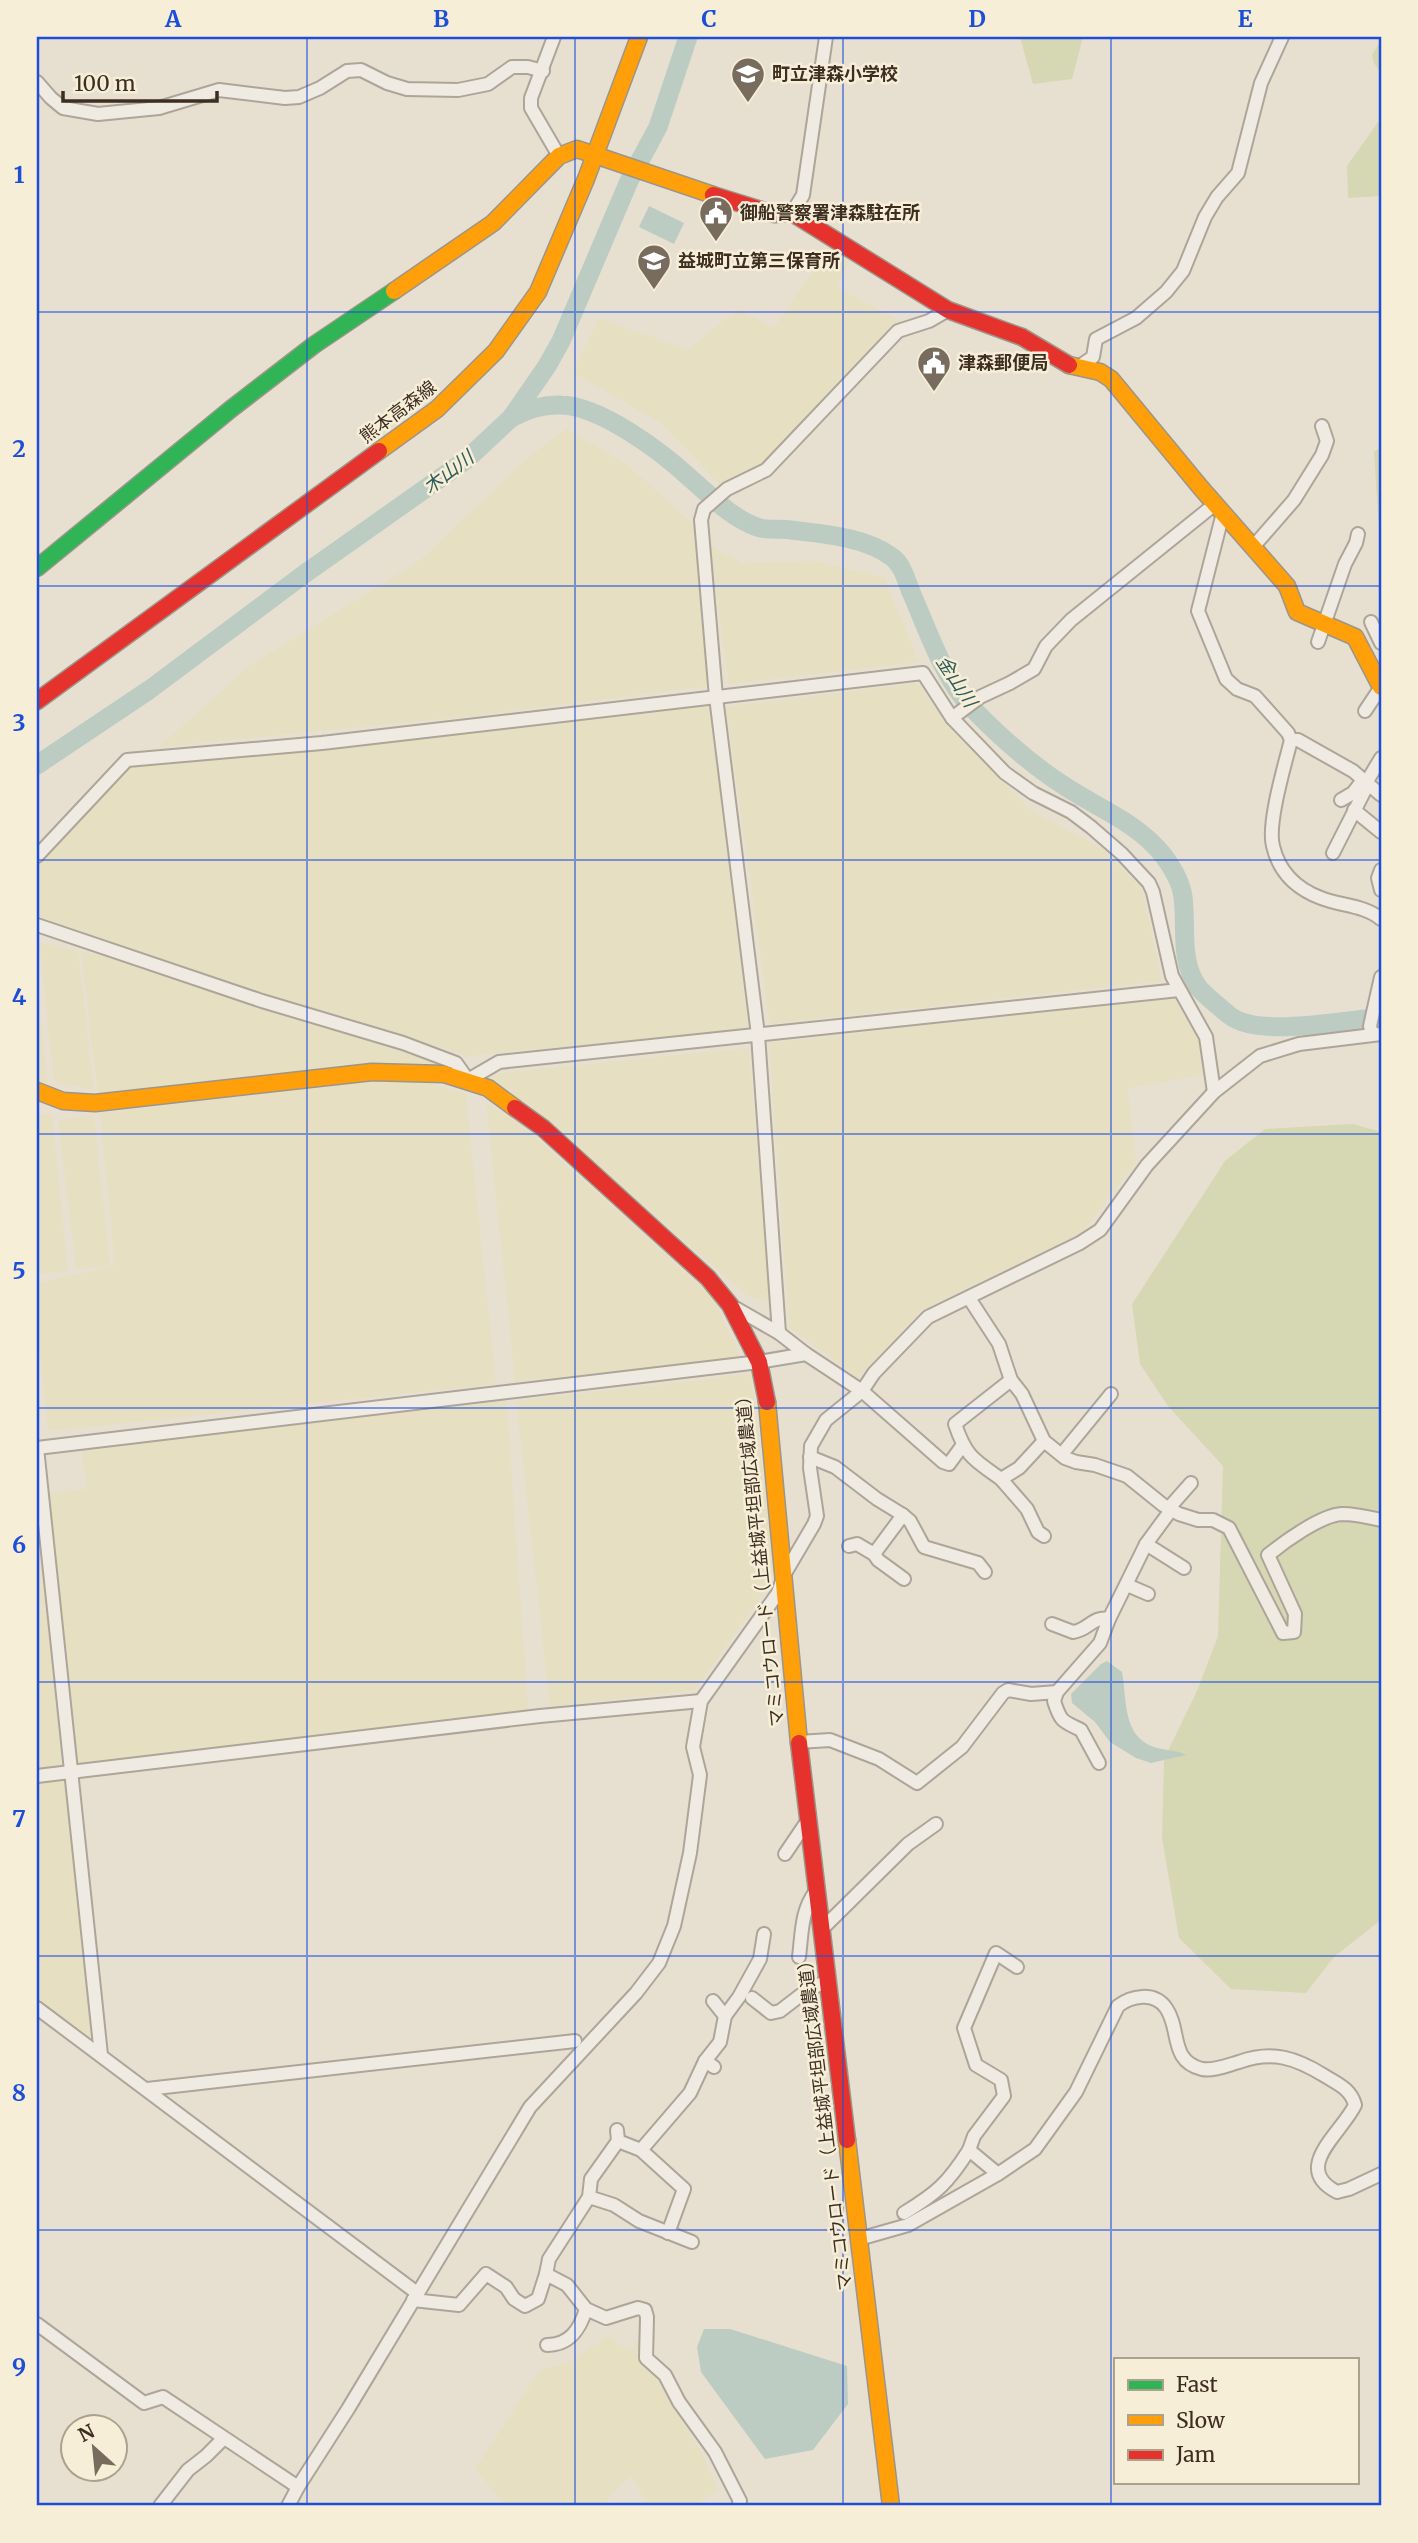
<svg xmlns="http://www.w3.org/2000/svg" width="1418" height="2543" font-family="Merriweather,'Noto Sans JP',serif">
<rect width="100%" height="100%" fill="#e7e0d1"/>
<g fill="#e6dfc2">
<path d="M830,245L851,259L836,287L905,323L762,464L722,487L662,424L572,372L599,318L687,350L738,309L774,328Z"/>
<path d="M566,429L627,464L694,525L709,686L472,716L159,747L249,666L419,561L531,455Z"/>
<path d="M709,544L742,563L814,561L884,577L919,662L729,684Z"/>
<path d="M917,683L960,740L1034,813L1103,849L1142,889L1162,981L770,1024L726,707Z"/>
<path d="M710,705L748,1029L467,1056L340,1016L314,1011L37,916V863L131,767Z"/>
<path d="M39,942L78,951L94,1090L54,1082Z"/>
<path d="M81,951L177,973L456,1063L374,1064L140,1093L98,1094Z"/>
<path d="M37,979L48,1088L37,1083Z"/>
<path d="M1174,998L1199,1040L1204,1075L1128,1088L1136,1162L1083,1232L922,1310L858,1378L789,1327L769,1043Z"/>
<path d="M749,1048L770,1302L748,1296L489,1074Z"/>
<path d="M395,1079L437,1085L466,1094L496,1384L48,1431L37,1325V1283L115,1266L100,1113Z"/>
<path d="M486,1103L523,1126L712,1296L741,1357L515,1382Z"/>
<path d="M52,1114L68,1271L37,1274V1115Z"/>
<path d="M94,1115L110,1266L76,1269L58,1120Z"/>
<path d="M751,1374L775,1565L769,1586L695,1690L550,1707L516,1401Z"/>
<path d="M506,1393L529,1719L75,1765L45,1494L87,1489L81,1447Z"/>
<path d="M37,1500L49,1605L37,1606Z"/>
<path d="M37,1610H48L97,2047L37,2001Z"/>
<path d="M642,2334L660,2385L703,2455L718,2490L693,2506H638L645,2499L630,2475L602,2506H506L475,2469L540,2370L568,2363L608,2336L630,2351Z"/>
</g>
<g fill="#d6d7b3">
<path d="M1020,37H1083L1072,79L1033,84Z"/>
<path d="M1381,40V73L1374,63L1372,55Z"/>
<path d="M1381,118V196L1348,198L1347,166Z"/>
<path d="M1381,447V560L1374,452Z"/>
<path d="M1353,1124L1381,1132V1920L1334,1957L1306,1993L1231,1989L1179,1938L1162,1838L1164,1759L1197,1691L1218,1636L1223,1466L1168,1406L1140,1364L1132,1304L1225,1161L1265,1129Z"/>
</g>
<g fill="#bcccc2">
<path d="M649,206L684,223L674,244L639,227Z"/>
<path d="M1107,1661L1122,1672C1127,1699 1122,1736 1154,1747C1165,1751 1175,1749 1186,1755L1151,1763L1136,1758L1110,1742L1095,1722L1072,1703L1071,1694L1101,1664Z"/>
<path d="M704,2329H730L847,2366L848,2404L813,2450L765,2459L701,2372L697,2347Z"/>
</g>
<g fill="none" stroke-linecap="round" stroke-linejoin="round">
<g stroke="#bcccc2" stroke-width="19">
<path d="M511,418C527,410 542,404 561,405C601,406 662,452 691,479C711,496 731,518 757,527C767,531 780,528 791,530C824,534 865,537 892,557C903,565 906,580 911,592C927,628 943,677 970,706C998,735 1029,763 1063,785C1097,808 1137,822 1163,855C1172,867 1181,881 1183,897C1187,927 1179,960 1198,987C1204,995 1221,1008 1229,1015C1256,1037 1332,1022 1366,1019L1381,1023"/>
<path d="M37,765L149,690L303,575L466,460L511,418L547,366L561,341L629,181L658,127L688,37"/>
</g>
<g stroke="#ada599" stroke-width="16">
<g id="street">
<path d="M554,37L531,98V108L559,156"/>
<path d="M37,82L51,98L63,108L98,114L159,108L219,90L285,98L299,97L320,88L347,71L361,70L387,83L407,89L458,90L488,84L512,67H528L543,71"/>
<path d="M792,213L803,195L826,37"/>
<path d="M1077,368L1093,357L1096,339L1136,318L1166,292L1183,271L1205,217L1217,197L1238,173L1261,83L1282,37"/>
<path d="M1223,513L1198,611L1226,679L1237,689L1255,696L1288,733L1291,740C1285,764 1267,824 1273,846C1279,872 1297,889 1321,898C1341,906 1364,905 1381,919"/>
<path d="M1253,547L1294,500L1322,455L1327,441L1322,426"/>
<path d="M1371,622L1381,643"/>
<path d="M1318,642L1345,564L1356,543L1358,534"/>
<path d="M1365,711L1381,687"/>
<path d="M952,718L980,697L1010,683L1034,669L1046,646L1071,620L1215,504"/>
<path d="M1291,740H1298L1353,771L1381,795"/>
<path d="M1366,783L1381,758"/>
<path d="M1341,800L1353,793L1363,780"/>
<path d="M1354,810L1381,832"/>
<path d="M1333,853L1368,784"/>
<path d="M37,856L127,760L322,743L923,673L952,718L1005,773L1033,793L1071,812L1091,827L1122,854L1149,883L1153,892L1172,976L1206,1037L1214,1092"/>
<path d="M1381,870L1378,878L1381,890"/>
<path d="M37,925L262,1001L403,1043L456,1063L468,1080L499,1062L1179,990"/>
<path d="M1372,1034L1370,1026L1381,977"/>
<path d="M969,1298L999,1344L1011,1380L1022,1394L1044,1441L1065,1458L1076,1462L1095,1465L1127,1476L1163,1505L1179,1514L1198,1520H1213L1229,1528L1283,1633L1294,1632L1295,1614L1268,1555C1284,1542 1321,1515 1342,1514C1356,1514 1368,1517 1381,1520"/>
<path d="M730,1305L779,1333L806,1354L862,1391L874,1373L928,1317L1080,1243L1100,1230L1147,1165L1214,1092L1260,1056L1299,1044L1381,1034"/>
<path d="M779,1333L758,1035L716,697L701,520L704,509L727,489L766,470L898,331L929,321L948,310"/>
<path d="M37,1448L759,1362L806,1354"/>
<path d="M37,1448L101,2055"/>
<path d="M1062,1454L1111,1394"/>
<path d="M810,1457L835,1467L877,1499L903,1515L874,1554L878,1560L904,1579"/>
<path d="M1001,1479C974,1460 966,1457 955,1424L1011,1380"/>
<path d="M1168,1509L1191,1483"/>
<path d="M1171,1510L1146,1544L1184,1568"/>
<path d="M903,1515L910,1521L924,1547L978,1563L985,1572"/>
<path d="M1044,1536L1038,1532L1027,1509L1001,1479L1019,1468L1044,1441"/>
<path d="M849,1546L857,1544L874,1554"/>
<path d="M1127,1585L1148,1594"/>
<path d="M1052,1624L1073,1632C1089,1630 1092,1616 1109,1619L1146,1544"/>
<path d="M798,1742L830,1740L879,1759L917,1783L962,1747L1003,1693L1008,1690L1031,1694L1057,1692"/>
<path d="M1099,1763L1081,1730C1063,1721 1061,1723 1054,1701L1057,1692L1100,1643L1109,1619"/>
<path d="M37,1776L540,1716L701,1701"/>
<path d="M785,1854L808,1820"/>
<path d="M821,1930L908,1844L936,1824"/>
<path d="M799,1957C802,1933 801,1910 816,1891"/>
<path d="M752,1998L771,2013L780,2011L806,1991L827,1981"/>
<path d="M713,2001L725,2016"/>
<path d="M37,2008L417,2293"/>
<path d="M714,2067L705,2061L720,2042L725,2016L739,1997L760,1959L764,1934"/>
<path d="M147,2089L575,2041"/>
<path d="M618,2141L641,2150L684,2189L668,2233"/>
<path d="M641,2150L690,2093L705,2061"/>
<path d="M998,2174L969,2150L974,2136L1004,2096L1001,2080L976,2065L964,2028L996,1953L1017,1967"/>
<path d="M589,2197L614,2205L639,2221L692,2242"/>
<path d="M904,2213C937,2193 948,2183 969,2150"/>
<path d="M859,2239L908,2225L998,2174L1035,2149L1076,2092L1118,2006C1131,1996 1154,1991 1166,2008C1181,2029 1169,2061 1202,2069C1214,2071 1228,2065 1239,2062C1273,2050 1296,2058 1325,2076C1338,2084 1351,2089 1355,2105C1341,2134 1291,2168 1337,2192L1349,2189L1381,2174"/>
<path d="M546,2274L549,2259L589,2197L591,2179L618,2141L617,2130"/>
<path d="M413,2300L459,2305L486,2274L506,2287L514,2299L525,2306L538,2299L546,2274L567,2285L586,2309L606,2318L638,2308L645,2310L647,2317L646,2358L665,2375L679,2402L715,2452L740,2501L738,2506"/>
<path d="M37,2324L144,2403L163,2397L298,2487"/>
<path d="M547,2345C570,2345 580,2329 586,2309"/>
<path d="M160,2506L188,2470L206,2456L223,2439"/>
<path d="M288,2506L298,2487L348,2409L530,2107L636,1993L659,1963L674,1926L690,1853L700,1775L693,1747L701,1701L778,1593L784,1575L814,1524L817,1516L810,1468L811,1446L826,1420L862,1391L943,1462L949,1464L962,1446"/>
</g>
</g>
<g stroke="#9c958a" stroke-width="19">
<path id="fast" d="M37,568L231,409L314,345L394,291"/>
</g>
<g stroke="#9c958a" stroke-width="19">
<g id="slow">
<path d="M394,291L493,223L559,156L577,149L713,195"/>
<path d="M1069,365L1100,372L1111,379L1201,488L1287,586L1297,612L1355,637L1381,687"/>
<path d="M379,451L437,409L496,351L538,292L586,179L639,37"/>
<path d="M37,1091L63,1101L95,1103L372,1072L444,1074L488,1088L515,1108"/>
<path d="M767,1402L799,1743"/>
<path d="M847,2140L891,2506"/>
</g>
</g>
<g stroke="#9c958a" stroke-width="19">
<g id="jam">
<path d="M713,195L774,214L792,213L948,310L1022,337L1069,365"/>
<path d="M37,701L379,451"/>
<path d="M515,1108L543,1128L708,1278L730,1305L759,1362L767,1402"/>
<path d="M799,1743L847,2140"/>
</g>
</g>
<use href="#street" stroke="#efebe3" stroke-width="12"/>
<use href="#fast" stroke="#30b455" stroke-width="16"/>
<use href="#slow" stroke="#ff9f0a" stroke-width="16"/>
<use href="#jam" stroke="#e5322d" stroke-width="16"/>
</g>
<path fill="none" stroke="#1d4ed8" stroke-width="2" stroke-opacity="0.55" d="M307,37V2506M575,37V2506M843,37V2506M1111,37V2506M37,312H1381M37,586H1381M37,860H1381M37,1134H1381M37,1408H1381M37,1682H1381M37,1956H1381M37,2230H1381"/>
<defs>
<g id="school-pin" transform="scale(1.75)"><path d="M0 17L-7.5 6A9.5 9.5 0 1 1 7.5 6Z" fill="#786c5e" stroke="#f7eed8"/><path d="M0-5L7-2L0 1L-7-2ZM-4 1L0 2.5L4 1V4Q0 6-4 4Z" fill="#fff"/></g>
<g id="civic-pin" transform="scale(1.75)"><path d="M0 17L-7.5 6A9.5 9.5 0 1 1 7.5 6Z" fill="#786c5e" stroke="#f7eed8"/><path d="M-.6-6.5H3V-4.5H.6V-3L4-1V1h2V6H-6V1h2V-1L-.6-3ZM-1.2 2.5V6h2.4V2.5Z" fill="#fff"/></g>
</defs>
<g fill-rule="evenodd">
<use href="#school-pin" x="748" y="74"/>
<use href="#civic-pin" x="716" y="213"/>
<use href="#school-pin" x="654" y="261"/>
<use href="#civic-pin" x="934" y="363"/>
</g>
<g text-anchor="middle" stroke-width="5" stroke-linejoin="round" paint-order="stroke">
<g font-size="18" font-weight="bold" fill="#3d2e20" stroke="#f7eed8" text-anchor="start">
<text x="772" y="80">町立津森小学校</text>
<text x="740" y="219">御船警察署津森駐在所</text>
<text x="678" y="267">益城町立第三保育所</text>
<text x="958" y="369">津森郵便局</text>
</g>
<g font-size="18" fill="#3d2e20" stroke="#f7eed8">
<text transform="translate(398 412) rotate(-37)" y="6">熊本高森線</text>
<text transform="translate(760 1557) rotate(-96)" y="6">マミコウロード（上益城平坦部広域農道）</text>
<text transform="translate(825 2121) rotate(-97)" y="6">マミコウロード（上益城平坦部広域農道）</text>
</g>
<g font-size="19" font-style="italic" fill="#2f5d5a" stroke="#f7eed8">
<text transform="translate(448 472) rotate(-37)" y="7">木山川</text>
<text transform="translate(957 681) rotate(57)" y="7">金山川</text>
</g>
</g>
<rect width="1418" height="2543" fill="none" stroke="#f7eed8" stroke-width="77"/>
<rect x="1114" y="2358" width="245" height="126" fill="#f7eed8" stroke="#ada18e" stroke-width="2"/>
<rect x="1128" y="2380" width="35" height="10" fill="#30b455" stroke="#ada18e" stroke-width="2"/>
<text x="1176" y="2392" font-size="21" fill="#3d2e20">Fast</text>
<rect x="1128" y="2415" width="35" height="10" fill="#ff9f0a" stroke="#ada18e" stroke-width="2"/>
<text x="1176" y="2428" font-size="21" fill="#3d2e20">Slow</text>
<rect x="1128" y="2450" width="35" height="10" fill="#e5322d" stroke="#ada18e" stroke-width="2"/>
<text x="1176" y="2462" font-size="21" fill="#3d2e20">Jam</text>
<g transform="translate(94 2448) rotate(333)"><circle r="33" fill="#f7eed8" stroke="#ada18e" stroke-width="2"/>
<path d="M0-5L12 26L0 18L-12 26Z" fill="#786c5e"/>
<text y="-10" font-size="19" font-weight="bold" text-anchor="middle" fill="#3d2e20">N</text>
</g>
<path d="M63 91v10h154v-10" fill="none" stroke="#3d2e20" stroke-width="3.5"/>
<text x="74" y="91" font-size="21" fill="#3d2e20" stroke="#f7eed8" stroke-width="5" paint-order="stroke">100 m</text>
<rect x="38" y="38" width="1342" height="2466" fill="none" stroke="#1d4ed8" stroke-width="2.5"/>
<g font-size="23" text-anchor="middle" font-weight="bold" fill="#1d4ed8">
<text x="173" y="27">A</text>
<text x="441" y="27">B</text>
<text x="709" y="27">C</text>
<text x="977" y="27">D</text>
<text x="1245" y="27">E</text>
<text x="19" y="183">1</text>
<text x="19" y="457">2</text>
<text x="19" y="731">3</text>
<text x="19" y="1005">4</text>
<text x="19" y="1279">5</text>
<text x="19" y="1553">6</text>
<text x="19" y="1827">7</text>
<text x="19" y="2101">8</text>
<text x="19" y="2375">9</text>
</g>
</svg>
